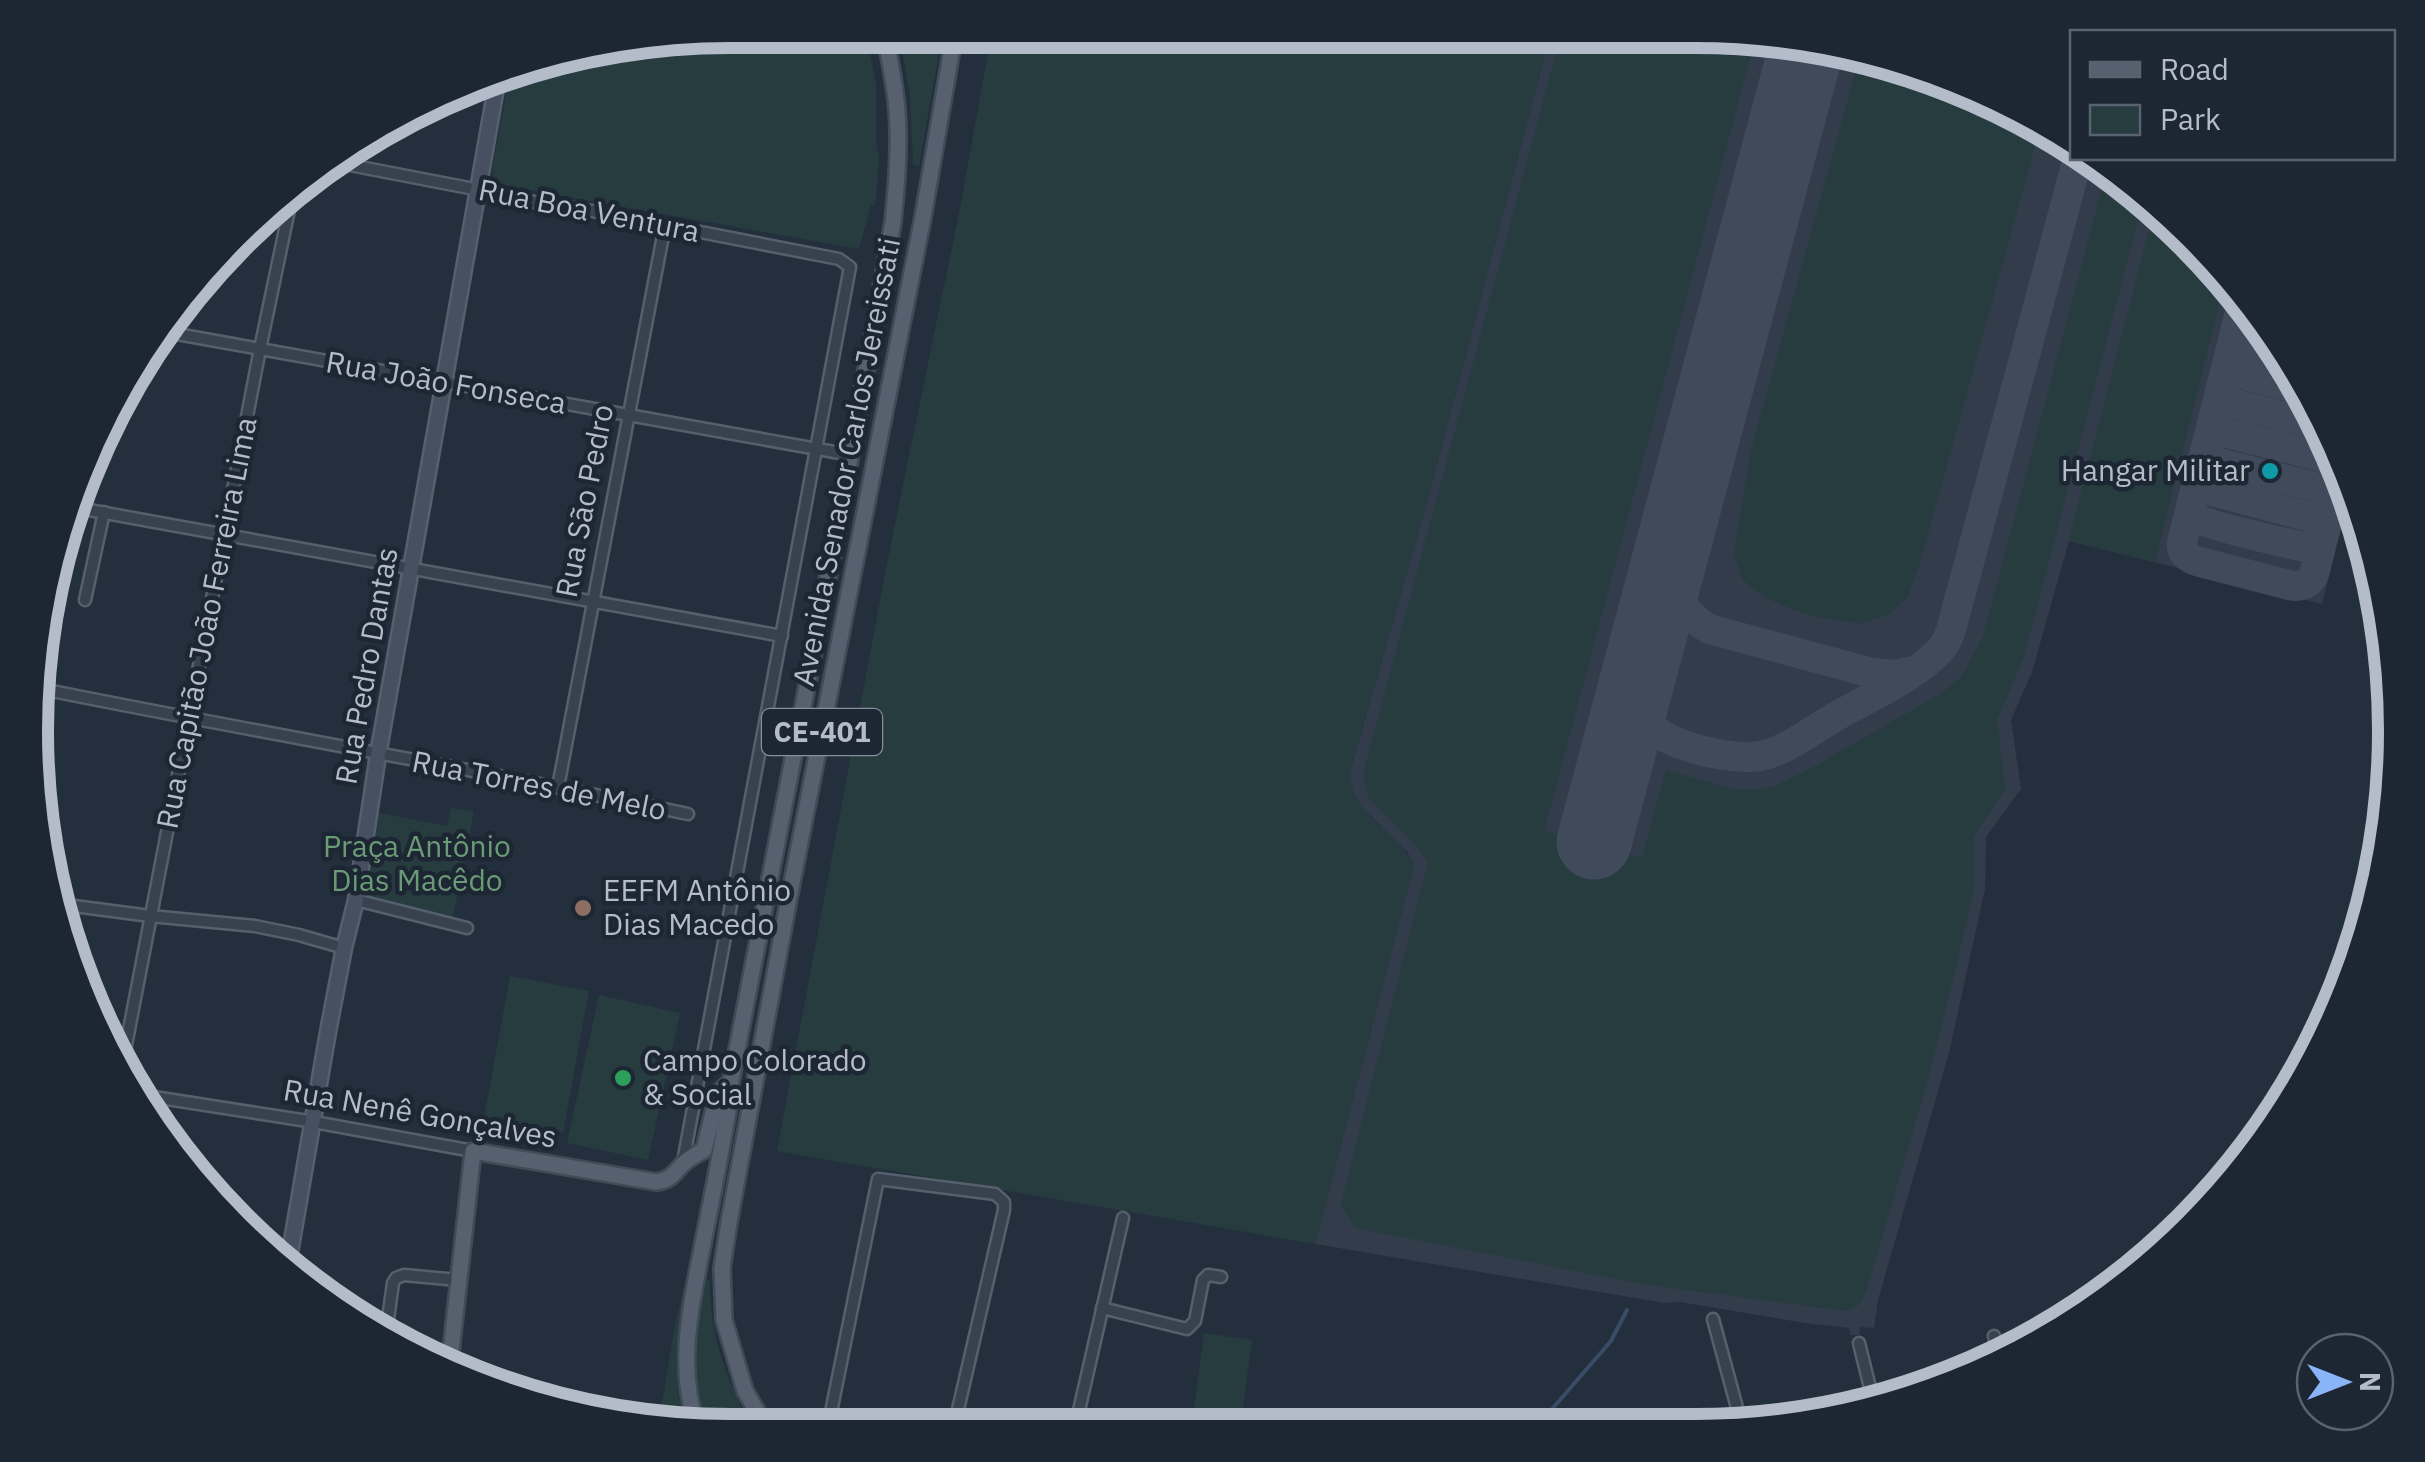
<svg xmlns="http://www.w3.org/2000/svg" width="2425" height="1462" font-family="'IBM Plex Sans',sans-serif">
<rect width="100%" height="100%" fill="#242f3e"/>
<path fill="#323c4b" d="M1550,35L1785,36L1962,83L2072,147V158H2091L2120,175L2221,268L2301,380L2351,490L2322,604L2069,541L2032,672L2011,720L2021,789L1986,837L1985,889L1949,1053L1878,1300L1874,1328L1860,1327L1859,1335H1851L1849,1328L1805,1323L1680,1302L1664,1303L1315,1244L1414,865L1407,852L1357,803L1350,785V772L1425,509Z"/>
<g fill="#263c3f">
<path d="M731,30L866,31L876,85V143L879,158L875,206L871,205L859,249L495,184L492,171L511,66Z"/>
<path d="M899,31H943L919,166L913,165L910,97Z"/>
<path d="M992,31L1550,35L1425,509L1350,771C1351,818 1394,827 1414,865L1315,1244L777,1151L887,563L960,208Z"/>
<path d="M1561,35L1756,36L1544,831L1642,858L1666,770L1737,790L1766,789L1779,784L1810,769L1942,693L1962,676L1983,637L2108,167L2120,175L2144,197L2024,656L1997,720L2005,789L1974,836V889L1959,954L1929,1076L1866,1292C1861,1302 1857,1309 1846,1311L1642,1284L1355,1228L1341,1204L1428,862L1415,844L1369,799L1363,774Z"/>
<path d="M1860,56L1962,83L2040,128L1919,566L1907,598L1889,614L1861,624L1811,616L1765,598L1743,580L1734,554L1751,451Z"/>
<path d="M2155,207L2226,276L2155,562L2069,540Z"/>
<path d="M451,808L474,811L453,917L368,899L363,892L377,815L380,813L447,826Z"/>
<path d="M510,976L589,991L563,1133L484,1118Z"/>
<path d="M599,995L680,1013L648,1160L567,1143Z"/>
<path d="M687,1276L676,1353L678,1392L686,1426H656L660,1416L675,1324Z"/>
<path d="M705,1278L710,1281C709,1335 727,1379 751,1427L706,1426C692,1390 693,1354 698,1317C700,1304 701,1289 705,1278Z"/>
<path d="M1204,1333L1252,1340L1241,1423L1193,1416Z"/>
</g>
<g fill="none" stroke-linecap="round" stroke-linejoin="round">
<path stroke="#394c67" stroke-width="4" d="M1534,1430L1611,1341L1627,1310"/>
<g stroke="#3f4a5a" stroke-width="30">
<path d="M2243,300L2182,542C2181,555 2189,559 2200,562L2293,586C2303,586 2311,583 2314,574L2341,467"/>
<path d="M2236,327C2240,349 2263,349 2282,354"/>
<path d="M2229,356L2230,364L2237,373L2306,391"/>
<path d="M2221,385L2223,396L2231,403L2322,426"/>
<path d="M2214,415L2218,428L2227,433L2325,458H2336"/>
<path d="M2207,444L2209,456L2219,463L2319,488L2331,486L2338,477"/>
<path d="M2199,473V480L2208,490L2310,517L2324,515L2331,507"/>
<path d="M2192,502C2192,509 2191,512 2196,517C2204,525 2287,543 2304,547L2314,546L2323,537"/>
<path d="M1672,549C1669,584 1677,610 1709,629L1872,673L1894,675L1907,672"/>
<path d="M1641,665C1640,683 1639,710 1651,725C1666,747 1735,761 1760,756C1786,751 1812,730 1835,717C1866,699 1917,676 1940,650C1949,640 1952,628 1955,615L2078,158"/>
</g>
<path stroke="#3f4a5a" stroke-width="75" d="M1594,842L1808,42"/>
<g stroke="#565f6c" stroke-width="15">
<g id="minor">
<path d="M329,161L469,188L488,195L582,209L839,259L850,267L683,1162"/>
<path d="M160,331L851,455"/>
<path d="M67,506L782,636"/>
<path d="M85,600L104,512"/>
<path d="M37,688C254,732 472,768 688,814"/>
<path d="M558,787L665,225"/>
<path d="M356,900L467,928"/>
<path d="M59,904L150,916L255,926L299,935L344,948"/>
<path d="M123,1061L260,349L294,186"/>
<path d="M141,1095L314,1122L473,1151"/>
<path d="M1102,1308L1187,1329L1195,1321L1203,1280L1208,1275L1221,1277"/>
<path d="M1713,1319L1743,1430"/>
<path d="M386,1334L393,1283L396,1278L404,1275L458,1280"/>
<path d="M1994,1336L1999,1357"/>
<path d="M1859,1343L1875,1408"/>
<path d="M828,1427L878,1179L995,1194L1004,1202V1210L954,1427"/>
<path d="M1075,1428L1123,1218"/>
</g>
</g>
<g stroke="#565f6c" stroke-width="19">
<path id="secondary" d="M287,1270L328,1032L344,948L356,900L378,755L499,71"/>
</g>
<g stroke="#414a57" stroke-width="20">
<g id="primary">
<path d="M449,1370L473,1151L656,1182C671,1180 673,1174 683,1164C689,1158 697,1154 704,1150L718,1093L731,1081"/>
<path d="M697,1426C675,1364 693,1296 705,1233C713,1193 721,1152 728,1111L731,1081L837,530L893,222C897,185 900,148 897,110C895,83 889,57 884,31"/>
<path d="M766,1427L745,1391L724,1320L722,1268L729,1222L789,898L923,217L955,31"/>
</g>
</g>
<use href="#minor" stroke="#38414e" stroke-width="10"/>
<use href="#secondary" stroke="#465061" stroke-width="14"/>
<use href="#primary" stroke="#56606e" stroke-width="15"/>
</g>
<circle fill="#0f9aa8" stroke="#1d2633" stroke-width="4" cx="2270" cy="471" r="10"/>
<circle fill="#8d6e63" stroke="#1d2633" stroke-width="4" cx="583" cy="908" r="10"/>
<circle fill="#2e9e5b" stroke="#1d2633" stroke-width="4" cx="623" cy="1078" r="10"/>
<g text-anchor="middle" stroke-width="9" stroke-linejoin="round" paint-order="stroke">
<rect fill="#1d2633" stroke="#878f9c" stroke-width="2.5" x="762" y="709" width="120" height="46" rx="8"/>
<g font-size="28" font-weight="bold" fill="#b4bcc9">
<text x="822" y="742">CE-401</text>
</g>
<g font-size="30" fill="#b4bcc9" stroke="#1d2633">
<text transform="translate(589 211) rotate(11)" y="10">Rua Boa Ventura</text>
<text transform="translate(446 383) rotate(10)" y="10">Rua João Fonseca</text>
<text transform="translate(847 462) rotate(-79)" y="10">Avenida Senador Carlos Jereissati</text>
<text transform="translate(585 501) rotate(-79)" y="10">Rua São Pedro</text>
<text transform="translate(207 623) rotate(-79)" y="10">Rua Capitão João Ferreira Lima</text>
<text transform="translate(367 666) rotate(-80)" y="10">Rua Pedro Dantas</text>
<text transform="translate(539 786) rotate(11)" y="10">Rua Torres de Melo</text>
<text transform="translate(420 1114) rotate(10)" y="10">Rua Nenê Gonçalves</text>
</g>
<g font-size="30" fill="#b4bcc9" stroke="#1d2633" text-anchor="start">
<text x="2250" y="481" text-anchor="end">Hangar Militar</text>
<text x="603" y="901">EEFM Antônio<tspan x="603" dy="34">Dias Macedo</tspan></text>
<text x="643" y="1071">Campo Colorado<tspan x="643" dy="34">&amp; Social</tspan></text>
</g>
<g font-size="30" fill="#6b9a76" stroke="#1d2633">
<text x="417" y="857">Praça Antônio<tspan x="417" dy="34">Dias Macêdo</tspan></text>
</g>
</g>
<path d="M0 0H2425V1462H0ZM731 48H1695A683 683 0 0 1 2378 731V731A683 683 0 0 1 1695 1414H731A683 683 0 0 1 48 731V731A683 683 0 0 1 731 48Z" fill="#1d2633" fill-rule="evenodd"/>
<path fill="none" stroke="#b4bcc9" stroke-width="12" d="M731 48H1695A683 683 0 0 1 2378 731V731A683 683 0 0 1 1695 1414H731A683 683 0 0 1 48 731V731A683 683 0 0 1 731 48Z"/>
<rect x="2070" y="30" width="325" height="130" fill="#1d2633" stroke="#59626f" stroke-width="2.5"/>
<rect x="2090" y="62" width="50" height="15" fill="#56606e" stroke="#59626f" stroke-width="2.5"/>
<text x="2160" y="80" font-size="30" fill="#b4bcc9">Road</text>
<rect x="2090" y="105" width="50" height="30" fill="#263c3f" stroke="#59626f" stroke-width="2.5"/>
<text x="2160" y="130" font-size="30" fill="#b4bcc9">Park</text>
<g transform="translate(2345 1382) rotate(90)"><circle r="48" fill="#1d2633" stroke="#59626f" stroke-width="2.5"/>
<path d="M0-8L18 38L0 25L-18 38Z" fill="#8ab4f8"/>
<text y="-15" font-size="28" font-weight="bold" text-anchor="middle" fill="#b4bcc9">N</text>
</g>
</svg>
